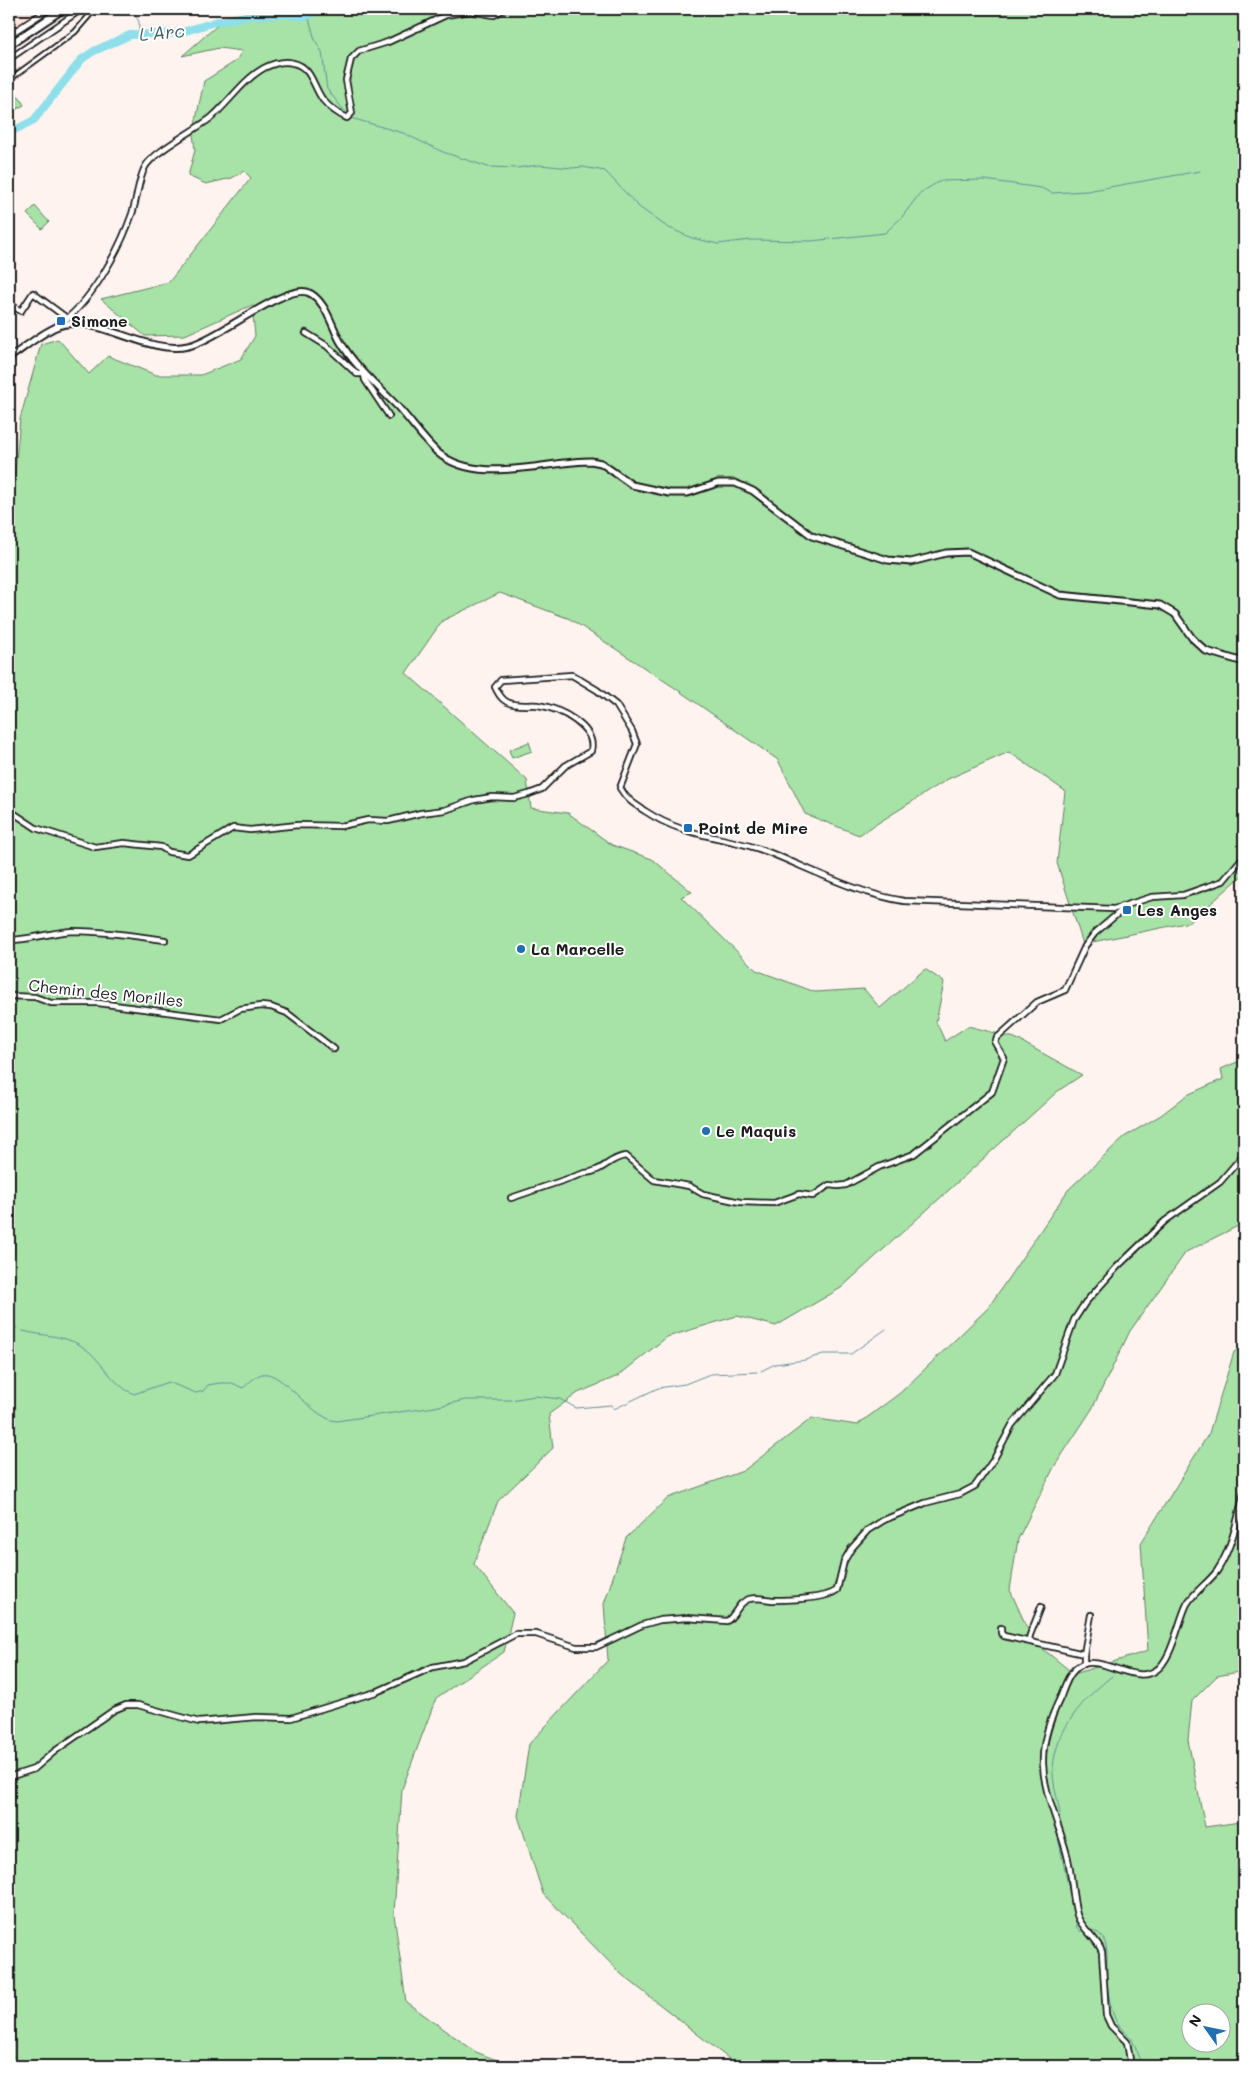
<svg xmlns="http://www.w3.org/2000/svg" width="1253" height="2075" font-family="Mali,sans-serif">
<rect width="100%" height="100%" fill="#fff3ef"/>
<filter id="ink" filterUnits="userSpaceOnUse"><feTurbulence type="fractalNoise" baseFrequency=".02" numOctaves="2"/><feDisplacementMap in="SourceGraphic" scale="10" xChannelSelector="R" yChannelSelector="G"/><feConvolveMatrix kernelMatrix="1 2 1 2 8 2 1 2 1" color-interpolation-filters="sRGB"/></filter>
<g filter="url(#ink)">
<path fill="#fee5dc" d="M9,9H44L9,33Z"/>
<g fill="#a7e2a7" stroke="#627f62" fill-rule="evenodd">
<path d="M266,9H1244V874L1190,922L1083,944L1057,863L1065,791L1009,752L948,779L859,835L805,814L778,760L675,688L570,619L500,593L442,621L406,673L527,780L531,808L568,813L612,845L652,859L692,892L681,897L756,970L815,992L864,989L880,1008L925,969L944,982L936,1022L945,1041L968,1026L1015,1038L1082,1075L1058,1091L841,1288L776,1326L737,1316L667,1337L618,1376L578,1393L549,1414L553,1448L498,1501L474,1564L513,1613L504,1652L436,1698L402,1789L394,1914L406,2002L476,2052L512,2066H9V491L13,493L20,419L41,344L58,339L89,374L108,356L156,375H201L241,359L255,336L252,305L185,335L145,336L101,299L169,282L251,178L244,171L232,178L206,184L188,176L195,150L193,134L204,81L236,61L242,51L219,48L182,56L228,16Z"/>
<path d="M19,97L24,105L10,113L9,102Z"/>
<path d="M35,206L49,222L42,229L27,214Z"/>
<path d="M529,742L532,751L512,758L509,750Z"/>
<path d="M1244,1059V1223L1186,1252L1130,1331L1092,1409L1054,1467L1018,1539L1010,1590L1033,1641L1074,1674L1148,1651L1141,1543L1209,1433L1234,1352L1244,1345V1671L1217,1676L1192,1701L1188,1740L1205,1827L1240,1822L1244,1836V2066H738L621,1974L543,1894L518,1816L529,1744L608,1660L604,1604L626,1538L668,1498L743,1471L812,1418L857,1425L900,1393L988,1308L1068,1190L1124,1137L1161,1115L1187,1095L1223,1079L1221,1069ZM1190,2012H1220V2042H1190Z"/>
</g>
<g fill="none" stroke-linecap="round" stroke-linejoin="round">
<g stroke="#609198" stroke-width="1">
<path d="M132,9L139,22V34"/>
<path d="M308,15L315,40L322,52L327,89L347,114"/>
<path d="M351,118L403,133L443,152L488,167L517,168L539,165L572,168L583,167L605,171L639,207L667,227L692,238L718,244L750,240L811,241L885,233L902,217L920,193L940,181L985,180L1041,188L1052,193L1087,191L1200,171"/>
<path d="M9,1321L17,1328"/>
<path d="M23,1331C42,1336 63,1335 80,1345C101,1357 111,1385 134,1394L168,1382L196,1393L203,1391L208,1385L220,1383H232L243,1388C248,1384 255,1376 262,1374C281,1369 311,1418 336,1421L435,1407L465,1400H511L535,1396L560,1399L576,1408L611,1405L614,1409L658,1388L685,1384L710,1374L757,1372"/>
<path d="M761,1371L775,1364L805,1360L823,1354H851L886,1329"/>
<path d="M1060,1814C1058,1799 1052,1782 1053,1768C1056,1729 1083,1699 1112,1676"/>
<path d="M1055,1823L1077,1928L1081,1932"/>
<path d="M1091,1930C1114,1934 1105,1967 1107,1983C1109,1998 1111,2015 1120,2027C1123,2031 1128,2034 1131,2038C1136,2046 1139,2057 1143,2066"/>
</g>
<path stroke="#8edfea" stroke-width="8" d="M9,133L34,120L82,59L94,51L130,35L179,33L215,22L248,16L285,14L302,17L312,14L319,9"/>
<g stroke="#1c1c1c" stroke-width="7">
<path id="pedestrian" d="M9,80L75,32L95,9"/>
</g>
<g stroke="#1c1c1c" stroke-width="8">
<g id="minor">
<path d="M9,35L49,9"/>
<path d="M9,59L82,9"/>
<path d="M9,304L21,311L33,293L68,319"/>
<path d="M57,326C90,305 119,251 132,214C137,199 138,181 145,167C154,151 196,130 212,117C229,102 244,79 264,68C274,63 283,60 293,63C312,67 313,87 323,100C329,107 338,114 347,118L352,113L346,80L351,59L359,51L388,42L446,15L470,11L494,15L504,9"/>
<path d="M306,333L327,346L357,374H364L365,380L389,416"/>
<path d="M9,810L36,828L95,847L124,843L161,847L169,852L188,855L233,828L250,830L298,825L341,826L368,820L388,821L421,813L445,810L474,800L492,797L514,798L529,794L542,789L565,766L591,751C597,727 559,708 538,705C528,704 517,707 507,702C501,699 498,693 495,687L501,680L572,675L597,690L616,705L632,731L637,744L620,788C627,800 634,804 645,811C687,839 725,835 768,852C813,870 855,893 904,901L1114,909L1152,897L1183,895L1223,881L1244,856"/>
<path d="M9,940C31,940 51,932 73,931C104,931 135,936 165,940"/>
<path d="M9,996L35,997L51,1003H98L221,1019L240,1009L261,1006L271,1007L287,1013L334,1049"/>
<path d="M511,1198L585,1173C603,1172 610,1157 626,1156L654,1180L689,1186L703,1194L740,1202L774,1203L799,1194L813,1196L829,1185L838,1186L846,1185L879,1167L914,1154L992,1092L1004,1058L995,1043L997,1038L1037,1002L1065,990L1085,946L1095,933L1122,910V906"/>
<path d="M1001,1628V1633L1004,1636L1084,1654V1664"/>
<path d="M1029,1641L1030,1635L1041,1607"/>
<path d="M1084,1654L1091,1615"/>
<path d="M9,1777L34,1769L55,1751L114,1710L126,1705H138L199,1722L256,1717L291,1718L376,1692L433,1667L464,1661L516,1634H536L576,1647H596L642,1625L660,1620L687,1618L727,1621C736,1615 738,1602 749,1599C756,1597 765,1599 772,1600C787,1600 826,1599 837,1590L844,1561L851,1549L868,1530L884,1520L925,1503L960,1494L975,1486L994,1459L1012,1425L1055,1374L1074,1320L1085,1303L1117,1267L1165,1221L1220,1182L1244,1154"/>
<path d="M1131,2066L1127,2042L1111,2026L1106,2015L1102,1952C1097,1937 1082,1930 1077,1915C1072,1896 1072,1877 1068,1859C1061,1828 1044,1796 1043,1764C1042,1740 1051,1717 1061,1696C1065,1685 1070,1670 1081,1665C1101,1655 1133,1684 1155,1671C1172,1661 1178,1622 1187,1604C1195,1591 1208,1583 1217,1571C1232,1548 1238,1518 1244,1492"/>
</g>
</g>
<g stroke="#1c1c1c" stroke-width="9">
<path id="tertiary" d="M9,358C24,348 40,334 56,327C93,311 146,356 188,346C217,340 283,285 307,292C325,298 332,327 340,341C355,367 377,385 397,406C411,421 422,438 437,452C476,486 545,461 591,461L601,463L632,485L669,493H688L718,483H735L753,491L812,536L888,560L911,562L946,553L968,552L1060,595L1160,605L1175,614L1192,638L1206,651L1244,662"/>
</g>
<g stroke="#1c1c1c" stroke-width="10">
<path id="primary" d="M9,45L63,9"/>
</g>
<use href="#pedestrian" stroke="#fff" stroke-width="3"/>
<use href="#minor" stroke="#fff" stroke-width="4.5"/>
<use href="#tertiary" stroke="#fff" stroke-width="5"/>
<use href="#primary" stroke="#fff" stroke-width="6"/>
</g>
</g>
<g fill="#1f6fb2" stroke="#fff" stroke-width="2">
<rect x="56" y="316" width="10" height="10" rx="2.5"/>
<rect x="683" y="823" width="10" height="10" rx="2.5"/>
<rect x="1122" y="905" width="10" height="10" rx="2.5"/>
<circle cx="521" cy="949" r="5"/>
<circle cx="706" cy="1131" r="5"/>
</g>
<g text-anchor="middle" stroke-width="4" stroke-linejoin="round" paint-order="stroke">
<g font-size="16" font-weight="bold" fill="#1c1c1c" stroke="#fff" text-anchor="start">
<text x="71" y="327">Simone</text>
<text x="698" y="834">Point de Mire</text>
<text x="1137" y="916">Les Anges</text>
<text x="531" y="955">La Marcelle</text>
<text x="716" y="1137">Le Maquis</text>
</g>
<g font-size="16" fill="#1c1c1c" stroke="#fff">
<text transform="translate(106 993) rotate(6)" y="6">Chemin des Morilles</text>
</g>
<g font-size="18" font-style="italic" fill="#446064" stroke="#fff">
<text transform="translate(162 33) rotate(-5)" y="6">L'Arc</text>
</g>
</g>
<rect width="1253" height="2075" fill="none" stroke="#fff" stroke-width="30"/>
<rect x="15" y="15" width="1223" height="2045" fill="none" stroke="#1c1c1c" stroke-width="2" filter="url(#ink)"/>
<g transform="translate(1206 2028) rotate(303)"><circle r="24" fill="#ffffff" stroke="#a4a4a4"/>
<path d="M0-4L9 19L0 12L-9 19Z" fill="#1f6fb2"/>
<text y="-8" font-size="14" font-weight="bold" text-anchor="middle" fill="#1c1c1c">N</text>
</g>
</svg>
